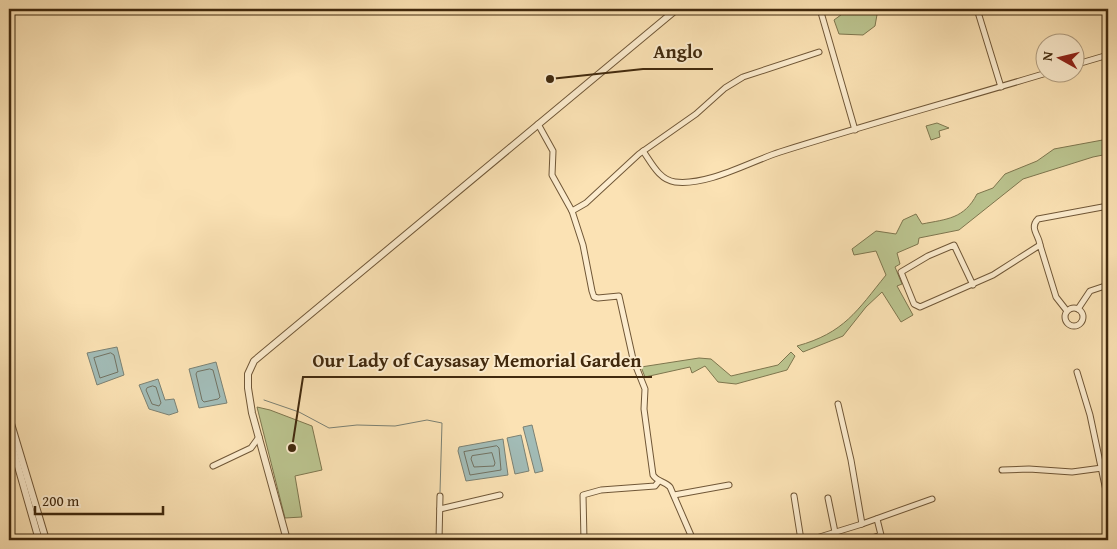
<svg xmlns="http://www.w3.org/2000/svg" width="1117" height="549" font-family="'Gentium Book Plus',serif">
<rect width="100%" height="100%" fill="#fbe2b4"/>
<filter id="stains"><feTurbulence type="fractalNoise" baseFrequency=".004" numOctaves="4"/><feColorMatrix values="0 0 0 0 .2 0 0 0 0 .09 0 0 0 0 .02 0 0 0 .5 -.17"/></filter>
<radialGradient id="worn" r=".72"><stop offset=".6" stop-color="#630" stop-opacity="0"/><stop offset="1" stop-color="#630" stop-opacity=".3"/></radialGradient>
<g fill="#bbc48f" stroke="#7e764e">
<path d="M849,9H878L875,26L863,35L839,34L834,20Z"/>
<path d="M937,123L949,128L939,131L940,137L931,140L926,126Z"/>
<path d="M1108,139V154L1093,157L1023,179L959,230L919,238L918,244L897,253L900,264L895,267L902,284L897,286L913,315L901,322L882,292L866,307L843,336L803,352L797,346C844,333 857,311 886,275L876,251L854,255L852,249L876,231L896,234L903,220L916,214L922,224C947,219 964,219 977,194L993,188L1005,174L1037,161L1054,149Z"/>
<path d="M791,352L795,356L787,370L736,384L718,382L705,366L692,373L690,367L645,377L641,367L699,358L711,359L731,376L778,365Z"/>
<path d="M257,407L270,410L312,426L322,470L295,476L302,517L285,518Z"/>
</g>
<g fill="#a2bcb7" stroke="#7b8173">
<path d="M117,347L124,375L97,385L87,353Z"/>
<path d="M216,362L227,403L199,408L189,369Z"/>
<path d="M158,379L165,400L174,399L178,412L169,415L149,409L139,385Z"/>
<path d="M532,425L543,471L535,473L523,427Z"/>
<path d="M521,435L529,471L515,474L507,438Z"/>
<path d="M503,439L508,475L466,481L458,451L459,447Z"/>
</g>
<g fill="none" stroke-linecap="round" stroke-linejoin="round">
<g stroke="#727262" stroke-width="1">
<path d="M111,353L114,355L118,372L100,378L94,358Z"/>
<path d="M210,369L213,370L220,397L218,399L204,402L202,400L196,374L197,372Z"/>
<path d="M153,386L156,387L161,403L159,406L152,404L146,390L147,388Z"/>
<path d="M497,446L499,448L501,470L470,475L464,452Z"/>
<path d="M492,453L495,463L494,466L474,467L471,459L472,456Z"/>
</g>
<path stroke="#7b8173" stroke-width="1" d="M264,400L299,412L329,428L357,425L395,426L427,420L442,423L440,492"/>
<g stroke="#705737" stroke-width="7">
<g id="minor">
<path d="M820,9L855,130"/>
<path d="M977,9L1001,87"/>
<path d="M1074,65L1108,55"/>
<path d="M538,124L553,151L552,175L572,211L583,245L592,291L594,297L598,298L619,296L633,359L645,389L644,409L653,475C657,482 665,481 670,487L693,540"/>
<path d="M643,151C651,162 659,180 675,182C708,186 749,162 780,152C869,124 960,99 1050,72"/>
<path d="M572,211L586,203L639,154L696,114L725,88L743,77L819,52"/>
<path d="M1040,245C1039,235 1029,228 1038,219L1108,206"/>
<path d="M973,285L954,245L928,256L901,272L914,304L920,307L993,275L1040,245L1056,297L1067,311"/>
<circle cx="1074" cy="317" r="9"/>
<path d="M1078,309L1090,291L1108,285"/>
<path d="M1077,372L1090,415L1108,500"/>
<path d="M213,466L251,448L259,437"/>
<path d="M1002,470L1029,469L1072,472L1102,468"/>
<path d="M674,495L729,485"/>
<path d="M794,496L801,540"/>
<path d="M828,498L835,532"/>
<path d="M440,509L500,495"/>
<path d="M862,524L932,499"/>
<path d="M439,540L440,496"/>
<path d="M584,540L583,495L601,490L655,486L659,481"/>
<path d="M728,540L733,539"/>
<path d="M810,540L862,524L851,460L838,404"/>
<path d="M866,540L881,535L877,519"/>
<path d="M1107,540L1108,519"/>
</g>
</g>
<g stroke="#705737" stroke-width="8">
<g id="tertiary">
<path d="M9,417L46,540"/>
<path d="M9,435L39,540"/>
<path d="M287,540L252,413L248,388V374L254,361L677,9"/>
</g>
</g>
<use href="#minor" stroke="#fcecce" stroke-width="5"/>
<use href="#tertiary" stroke="#fcecce" stroke-width="6"/>
</g>
<path fill="none" stroke="#41290d" stroke-width="2" d="M550 79L643 69H713M292 448L303 377H652"/>
<g fill="#41290d" stroke="#fcecce" stroke-width="2">
<circle cx="550" cy="79" r="5"/>
<circle cx="292" cy="448" r="5"/>
</g>
<g font-size="19" text-anchor="middle" font-weight="bold" fill="#41290d" stroke="#fcecce" stroke-width="4" stroke-linejoin="round" paint-order="stroke">
<text x="678" y="58">Anglo</text>
<text x="477" y="367">Our Lady of Caysasay Memorial Garden</text>
</g>
<rect width="1117" height="549" fill="none" stroke="#fbe2b4" stroke-width="30"/>
<rect x="10" y="10" width="1097" height="529" fill="none" stroke="#41290d" stroke-width="2.5"/>
<rect x="15" y="15" width="1087" height="519" fill="none" stroke="#41290d"/>
<g transform="translate(1060 58) rotate(278)"><circle r="24" fill="#fcecce" stroke="#b19e81"/>
<path d="M0-4L9 19L0 12L-9 19Z" fill="#8f2418"/>
<text y="-8" font-size="14" font-weight="bold" text-anchor="middle" fill="#41290d">N</text>
</g>
<path d="M35 506v8h128v-8" fill="none" stroke="#41290d" stroke-width="2.5"/>
<text x="42" y="506" font-size="15" fill="#41290d" stroke="#fcecce" stroke-width="4" paint-order="stroke">200 m</text>
<rect width="100%" height="100%" filter="url(#stains)"/>
<rect width="100%" height="100%" fill="url(#worn)"/>
</svg>
